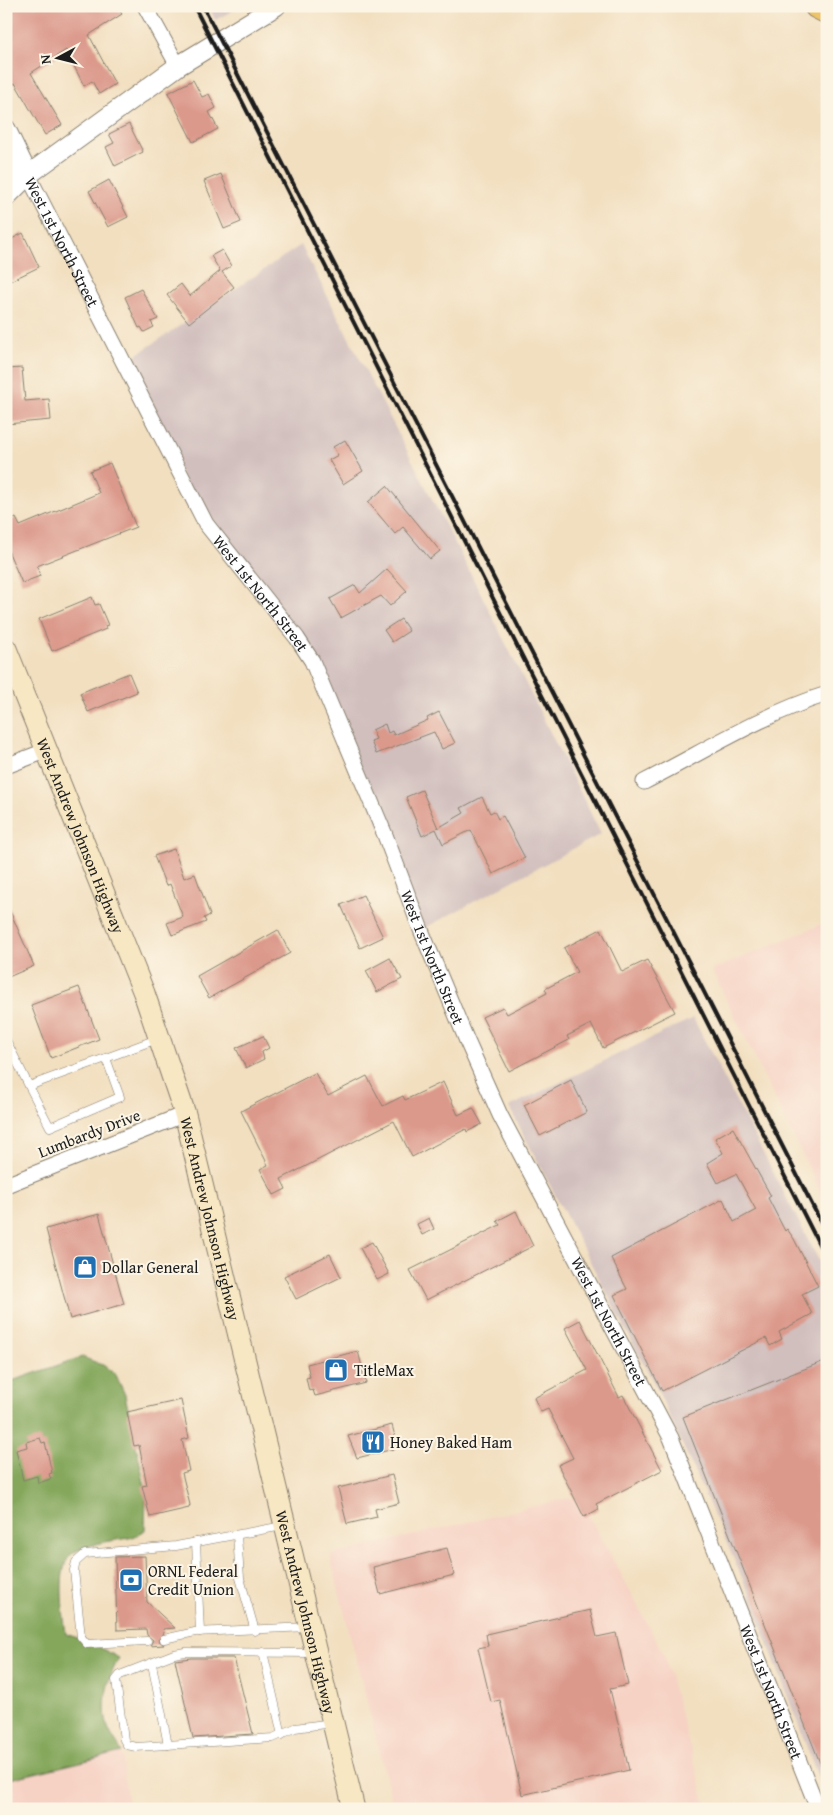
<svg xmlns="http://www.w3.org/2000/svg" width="833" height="1815" font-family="'Gentium Book Plus',serif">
<rect width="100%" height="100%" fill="#fcf5e5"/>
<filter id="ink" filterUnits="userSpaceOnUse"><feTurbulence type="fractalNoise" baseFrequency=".02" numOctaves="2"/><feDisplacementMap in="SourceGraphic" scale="10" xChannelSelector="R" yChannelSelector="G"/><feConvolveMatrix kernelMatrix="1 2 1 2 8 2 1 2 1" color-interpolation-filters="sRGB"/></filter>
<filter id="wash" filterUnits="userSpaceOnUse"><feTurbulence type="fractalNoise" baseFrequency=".0096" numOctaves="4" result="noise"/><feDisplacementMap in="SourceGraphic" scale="20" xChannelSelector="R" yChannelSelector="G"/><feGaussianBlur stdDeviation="1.12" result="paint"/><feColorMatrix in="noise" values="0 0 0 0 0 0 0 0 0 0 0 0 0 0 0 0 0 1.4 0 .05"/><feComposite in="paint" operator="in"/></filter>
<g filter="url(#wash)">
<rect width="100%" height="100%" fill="#f2dfc0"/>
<g fill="#f6d2c4">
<path d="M827,922V1205L712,970Z"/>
<path d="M577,1496L607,1548L664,1655L707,1809H394L330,1555Z"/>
<path d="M122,1752L128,1809H6V1780Z"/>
</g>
<g fill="#d1bfbe">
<path d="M209,6H241L215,20Z"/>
<path d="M301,245L481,594L601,834L421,930L312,661L211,532L124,363Z"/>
<path d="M693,1018L827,1276V1801L750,1595L660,1395L509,1107Z"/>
</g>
<path fill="#84a75c" stroke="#50623c" d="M82,1357L103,1365L116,1375L125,1395L146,1491L145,1530C132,1540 126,1538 110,1541C100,1543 82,1547 73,1553C55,1565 64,1616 66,1634L92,1643L119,1658C108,1677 102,1701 107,1724C109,1733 117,1743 122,1752L6,1780V1383Z"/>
<g id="blocks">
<g fill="#db998b">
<path d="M6,6H116L122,14L89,35L115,84L99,94L92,81L84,86L66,50L31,73L62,125L45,135L15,83L6,89Z"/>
<path d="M193,80L202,97L209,94L216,108L209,112L218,129L193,142L168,93Z"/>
<path d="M129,124L143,152L115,166L106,147L114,143L109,134Z"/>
<path d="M221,174L241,222L224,229L204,181Z"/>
<path d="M109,180L128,217L108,227L89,191Z"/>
<path d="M23,233L39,267L6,283V242Z"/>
<path d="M222,250L231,266L222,272L234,287L189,323L167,295L181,284L190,296L220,271L211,256Z"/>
<path d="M141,289L158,319L151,322L154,327L144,332L141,327L139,328L125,297Z"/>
<path d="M22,368L25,401L49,399L51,420L6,424V369Z"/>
<path d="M345,440L363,471L343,484L329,460L338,455L333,447Z"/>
<path d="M110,463L136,527L37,566L40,576L22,583L6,546V522L16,518L20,526L99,493L90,471Z"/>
<path d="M387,486L440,551L430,559L403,527L395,534L368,502Z"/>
<path d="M387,569L407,591L390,606L381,596L341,618L330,599L355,585L360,593Z"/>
<path d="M92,597L95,605L99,604L108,625L105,626L106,629L52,651L39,619Z"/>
<path d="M401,619L409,631L392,642L384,630Z"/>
<path d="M129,673L137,692L88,712L80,693Z"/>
<path d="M439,712L455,743L442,749L434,732L376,754L371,741L376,739L372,730L385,724L388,733L392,731L394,735L428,720L427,718Z"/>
<path d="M422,790L438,828L464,813L461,808L482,797L490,813L494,811L498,819L503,816L525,858L493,874L471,830L443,844L436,829L422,836L406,797Z"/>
<path d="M174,849L184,878L195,874L210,915L204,918L206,922L172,935L167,923L183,917L170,884L166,886L154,856Z"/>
<path d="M363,895L383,937L360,948L341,905Z"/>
<path d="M6,902L34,966L6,978Z"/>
<path d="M601,929L622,972L647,960L675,1012L603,1048L591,1024L567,1036L569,1040L509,1071L482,1017L503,1007L507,1014L547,993L545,989L577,972L564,948Z"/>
<path d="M278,930L290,953L209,998L197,976Z"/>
<path d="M390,958L402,979L377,992L366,971Z"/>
<path d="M79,987L99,1039L51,1058L31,1005Z"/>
<path d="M263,1036L269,1048L262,1052L264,1059L246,1068L236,1048Z"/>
<path d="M315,1073L328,1096L367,1076L383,1106L403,1096L405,1100L443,1082L458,1115L473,1108L482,1124L467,1132L466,1129L412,1157L394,1121L281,1179L286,1189L274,1195L260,1169L268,1165L241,1111Z"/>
<path d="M571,1080L587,1112L540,1136L524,1105Z"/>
<path d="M733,1128L771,1196L768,1198L785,1231L787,1229L794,1239L818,1286L802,1294L812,1314L779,1332L782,1339L770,1346L766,1338L662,1391L614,1295L627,1289L611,1258L723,1199L734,1222L756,1210L736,1174L718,1183L707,1163L723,1153L715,1138Z"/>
<path d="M516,1211L533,1246L426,1300L410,1270L500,1225L497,1221Z"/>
<path d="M99,1214L124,1304L70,1319L46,1229Z"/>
<path d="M429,1218L434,1229L422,1235L417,1224Z"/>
<path d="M372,1242L389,1274L377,1280L360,1248Z"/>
<path d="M330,1254L341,1277L296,1299L284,1276Z"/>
<path d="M580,1320L619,1397L623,1395L662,1470L596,1504L599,1509L584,1517L558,1465L573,1458L548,1409L541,1412L534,1398L587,1370L565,1328Z"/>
<path d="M358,1351L366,1383L315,1396L313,1390L309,1391L306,1378L310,1377L307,1364Z"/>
<path d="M827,1360V1778H826L683,1417Z"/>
<path d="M181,1400L189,1438L182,1440L189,1471L182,1473L190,1505L189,1508L150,1517L142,1486L147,1485L139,1445L134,1446L127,1412Z"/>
<path d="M392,1425L398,1448L357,1458L348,1436Z"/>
<path d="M40,1438L42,1443L45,1442L52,1473L49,1474L51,1479L38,1483L37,1476L23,1480L16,1450L27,1447L26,1442Z"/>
<path d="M392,1475L399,1503L375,1509L377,1517L347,1524L338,1488Z"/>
<path d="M447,1548L454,1575L380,1594L373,1567Z"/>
<path d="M145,1556L147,1602L175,1628L163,1629L164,1633L158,1640L164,1645L150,1646L153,1640L147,1635L146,1629L117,1630L115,1557Z"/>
<path d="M590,1610L597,1637L616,1633L628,1685L610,1689L629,1770L522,1795L500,1700L491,1702L478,1648L488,1646L486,1634Z"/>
<path d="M191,1658H234L253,1734L193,1738L175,1660Z"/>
</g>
</g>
</g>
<g filter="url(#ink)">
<use href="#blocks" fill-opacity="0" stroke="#877e6e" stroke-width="1"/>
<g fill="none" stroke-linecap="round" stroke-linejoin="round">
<g stroke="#877e6e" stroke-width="9">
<g id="service">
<path d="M6,1040L29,1086"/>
<path d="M106,1058L120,1097L50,1127L29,1086C72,1070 115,1055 157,1039"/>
<path d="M237,1535L240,1578L255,1631"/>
<path d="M196,1542L200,1632"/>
<path d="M164,1639L195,1632L308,1627"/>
<path d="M147,1641L87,1644L81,1637L74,1570L76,1562L85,1554L176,1546L283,1526"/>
<path d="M263,1652L282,1735"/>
<path d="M314,1653L185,1652L174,1654L120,1675L116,1680L124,1740L127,1745L136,1747L273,1738L295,1728L332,1723"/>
<path d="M152,1664L168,1745"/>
</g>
</g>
<g stroke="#877e6e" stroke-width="17">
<g id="minor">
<path d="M145,6L178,66"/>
<path id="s1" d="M28,175L206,524L297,638L312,661L385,835L421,930L467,1041L500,1115L671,1438L818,1809"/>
<path d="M6,766L48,750"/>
<path d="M644,782C703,752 763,714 827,694"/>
<path d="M6,1185L185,1114"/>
</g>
</g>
<g stroke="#877e6e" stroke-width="21">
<g id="tertiary">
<path d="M6,129L28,175"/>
<path d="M6,173L28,175"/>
<path d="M6,197L28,175L178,66L276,6"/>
</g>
</g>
<g stroke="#877e6e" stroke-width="23">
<g id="secondary">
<path id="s2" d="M6,649L144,993L185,1114L354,1809"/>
</g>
</g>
<g stroke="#877e6e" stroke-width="27">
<path id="primary" d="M817,6L827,11"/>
</g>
<use href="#service" stroke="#fff" stroke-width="8"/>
<use href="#minor" stroke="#fff" stroke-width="15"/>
<use href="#tertiary" stroke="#fff" stroke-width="19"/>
<use href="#secondary" stroke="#f8e7c3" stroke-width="21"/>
<use href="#primary" stroke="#eec469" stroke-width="25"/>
<g stroke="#1c1c1c" stroke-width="4">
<path d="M194,6L827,1260"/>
<path d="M203,6L827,1234"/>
</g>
</g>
</g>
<defs>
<g id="shop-square" transform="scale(1.25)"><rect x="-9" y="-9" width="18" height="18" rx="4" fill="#1f6fb2" stroke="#fcf5e5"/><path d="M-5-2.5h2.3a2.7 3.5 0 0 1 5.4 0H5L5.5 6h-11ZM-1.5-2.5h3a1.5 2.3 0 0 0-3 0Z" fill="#fff"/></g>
<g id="restaurant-square" transform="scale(1.25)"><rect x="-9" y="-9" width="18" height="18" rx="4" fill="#1f6fb2" stroke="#fcf5e5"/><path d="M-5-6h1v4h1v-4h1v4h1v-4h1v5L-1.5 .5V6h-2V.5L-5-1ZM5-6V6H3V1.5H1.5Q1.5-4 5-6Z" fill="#fff"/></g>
<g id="bank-square" transform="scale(1.25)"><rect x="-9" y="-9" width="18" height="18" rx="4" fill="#1f6fb2" stroke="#fcf5e5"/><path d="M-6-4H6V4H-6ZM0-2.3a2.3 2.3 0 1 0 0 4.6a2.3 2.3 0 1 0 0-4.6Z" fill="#fff"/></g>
</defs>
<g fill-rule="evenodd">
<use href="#shop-square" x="85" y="1267"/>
<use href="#shop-square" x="336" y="1370"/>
<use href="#restaurant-square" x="373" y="1442"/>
<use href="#bank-square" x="131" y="1580"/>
</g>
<g text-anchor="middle" stroke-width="4" stroke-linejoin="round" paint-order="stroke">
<g font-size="16" fill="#1c1c1c" stroke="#fcf5e5">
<text dy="6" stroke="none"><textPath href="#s1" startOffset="75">West 1st North Street</textPath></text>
<text dy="6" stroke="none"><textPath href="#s1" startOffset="480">West 1st North Street</textPath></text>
<text dy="6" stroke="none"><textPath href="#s2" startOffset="201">West Andrew Johnson Highway</textPath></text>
<text dy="6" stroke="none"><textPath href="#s1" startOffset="885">West 1st North Street</textPath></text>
<text transform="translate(89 1133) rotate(-21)" y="6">Lumbardy Drive</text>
<text dy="6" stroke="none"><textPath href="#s2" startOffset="606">West Andrew Johnson Highway</textPath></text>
<text dy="6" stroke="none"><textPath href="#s1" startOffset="1290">West 1st North Street</textPath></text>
<text dy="6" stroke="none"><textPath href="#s2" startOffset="1011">West Andrew Johnson Highway</textPath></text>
<text dy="6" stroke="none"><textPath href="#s1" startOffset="1695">West 1st North Street</textPath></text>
</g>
<g font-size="16" fill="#1c1c1c" stroke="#fcf5e5" text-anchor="start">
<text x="102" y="1273">Dollar General</text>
<text x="354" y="1376">TitleMax</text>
<text x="390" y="1448">Honey Baked Ham</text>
<text x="148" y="1577">ORNL Federal<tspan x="148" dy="18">Credit Union</tspan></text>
</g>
</g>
<rect width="833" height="1815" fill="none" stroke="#fcf5e5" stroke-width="25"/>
<g transform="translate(58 58) rotate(263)" stroke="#fcf5e5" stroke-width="4" paint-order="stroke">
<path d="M0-4L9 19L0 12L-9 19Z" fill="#1c1c1c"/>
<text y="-8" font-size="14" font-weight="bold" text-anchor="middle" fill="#1c1c1c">N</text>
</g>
</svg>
